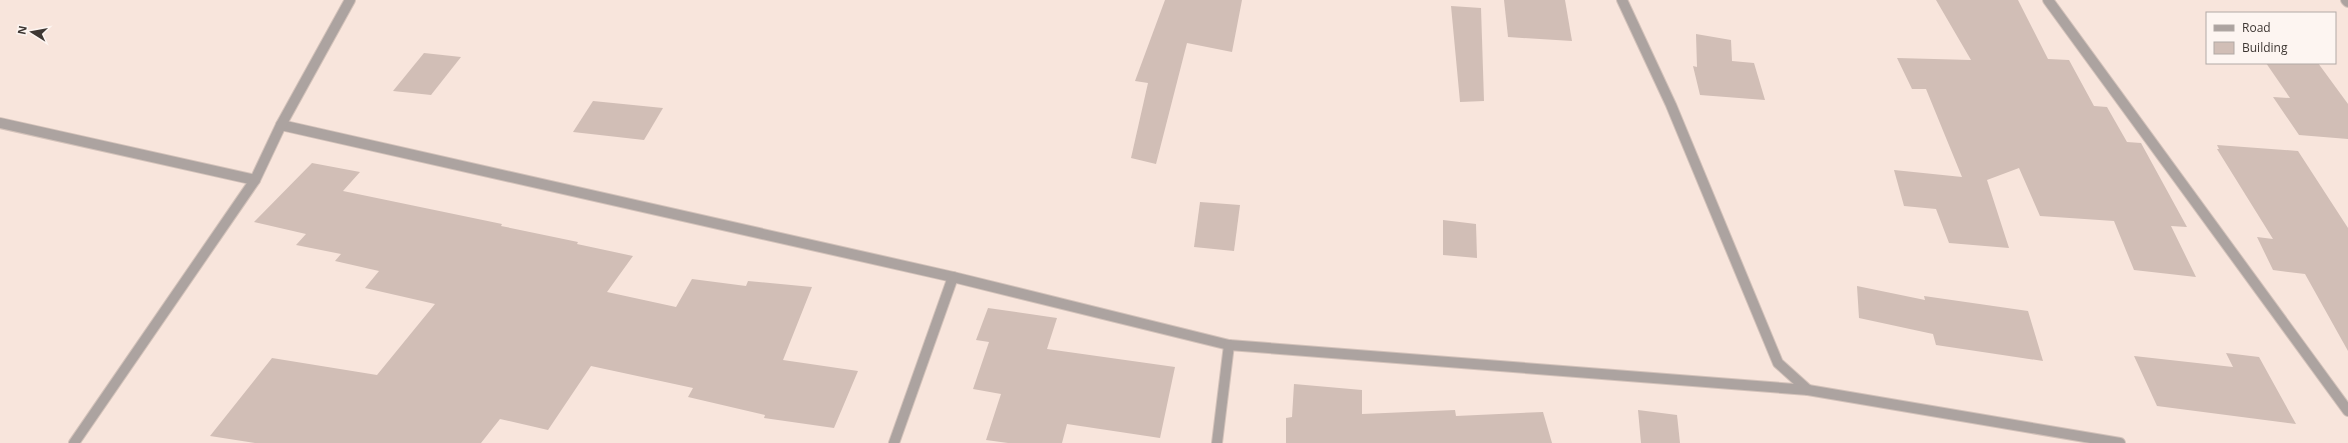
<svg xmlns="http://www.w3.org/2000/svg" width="2348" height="443" font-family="'Open Sans',sans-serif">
<rect width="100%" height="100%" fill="#f8e5dc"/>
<g fill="#d1beb6">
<path d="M1165,0H1242L1232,52L1187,43L1156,164L1131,158L1148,83L1135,81Z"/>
<path d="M1504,0H1565L1572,41L1508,37Z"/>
<path d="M1936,0H2018L2048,59L2069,60L2094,106L2107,107L2127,142L2141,143L2187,227L2171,226L2196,277L2134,270L2114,221L2040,216L2019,168L1987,180L2009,248L1949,243L1936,209L1904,206L1894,170L1962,177L1926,89H1912L1897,58L1971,60Z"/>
<path d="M1451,6L1481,8L1484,101L1460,102Z"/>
<path d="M1696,34L1731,40L1732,61L1754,63L1765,100L1700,95L1693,66L1697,67Z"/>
<path d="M424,53L461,57L431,95L393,91Z"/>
<path d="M2266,63H2318L2348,104V139L2299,135L2273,97L2290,98Z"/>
<path d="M593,101L663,108L644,140L573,132Z"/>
<path d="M2217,145L2298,151L2348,228V351L2305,274L2273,270L2257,237L2273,239L2217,149H2219Z"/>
<path d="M312,163L360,172L343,191L502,224L501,226L578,242L577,244L633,256L607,292L676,307L692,279L746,286L748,281L812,287L783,360L858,371L834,428L764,418L765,415L688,397L693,388L591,366L548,430L500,419L481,443H255L210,436L272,358L377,375L435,304L365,288L379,271L335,261L341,254L296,245L306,234L254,222Z"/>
<path d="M1200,202L1240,205L1234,251L1194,247Z"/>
<path d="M1443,220L1476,224L1477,258L1443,255Z"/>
<path d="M1857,286L1925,300L1924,296L2028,311L2043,361L1936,345L1933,334L1859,318Z"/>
<path d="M988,308L1057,318L1047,349L1175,367L1160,438L1067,424L1062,443H1008L986,440L1001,394L973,389L989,342L976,340Z"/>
<path d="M2226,353L2259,357L2296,424L2157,406L2134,356L2233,367Z"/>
<path d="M1294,384L1362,390V414L1455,410L1456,416L1543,412L1552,443H1286V418L1292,417Z"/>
<path d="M1638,410L1677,415L1680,443H1641Z"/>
</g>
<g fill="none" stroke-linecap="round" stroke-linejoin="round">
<g stroke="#d3c2ba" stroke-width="12">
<g id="minor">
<path d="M1622,0L1671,105L1778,363L1808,390"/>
<path d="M2048,0L2348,411"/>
<path d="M2346,0L2348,2"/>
<path d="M0,123L255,180"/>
<path d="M281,125L953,277L1229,345L1808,390L2120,443"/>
<path d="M74,443L255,180L281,125L350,0"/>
<path d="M894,443L953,277"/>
<path d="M1217,443L1229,345"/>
</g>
</g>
<use href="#minor" stroke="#aca3a0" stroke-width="10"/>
</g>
<rect x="2206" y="12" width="130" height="52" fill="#fdf5f1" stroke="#b1a9a5"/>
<rect x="2214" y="25" width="20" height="6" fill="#aca3a0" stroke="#b1a9a5"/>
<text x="2242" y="32" font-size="12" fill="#3e3733">Road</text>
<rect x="2214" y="42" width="20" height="12" fill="#d1beb6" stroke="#b1a9a5"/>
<text x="2242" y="52" font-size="12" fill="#3e3733">Building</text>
<g transform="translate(32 32) rotate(281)" stroke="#fdf5f1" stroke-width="3" paint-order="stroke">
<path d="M0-3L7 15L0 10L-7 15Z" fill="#3e3733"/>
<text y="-6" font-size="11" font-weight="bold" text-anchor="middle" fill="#3e3733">N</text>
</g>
</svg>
